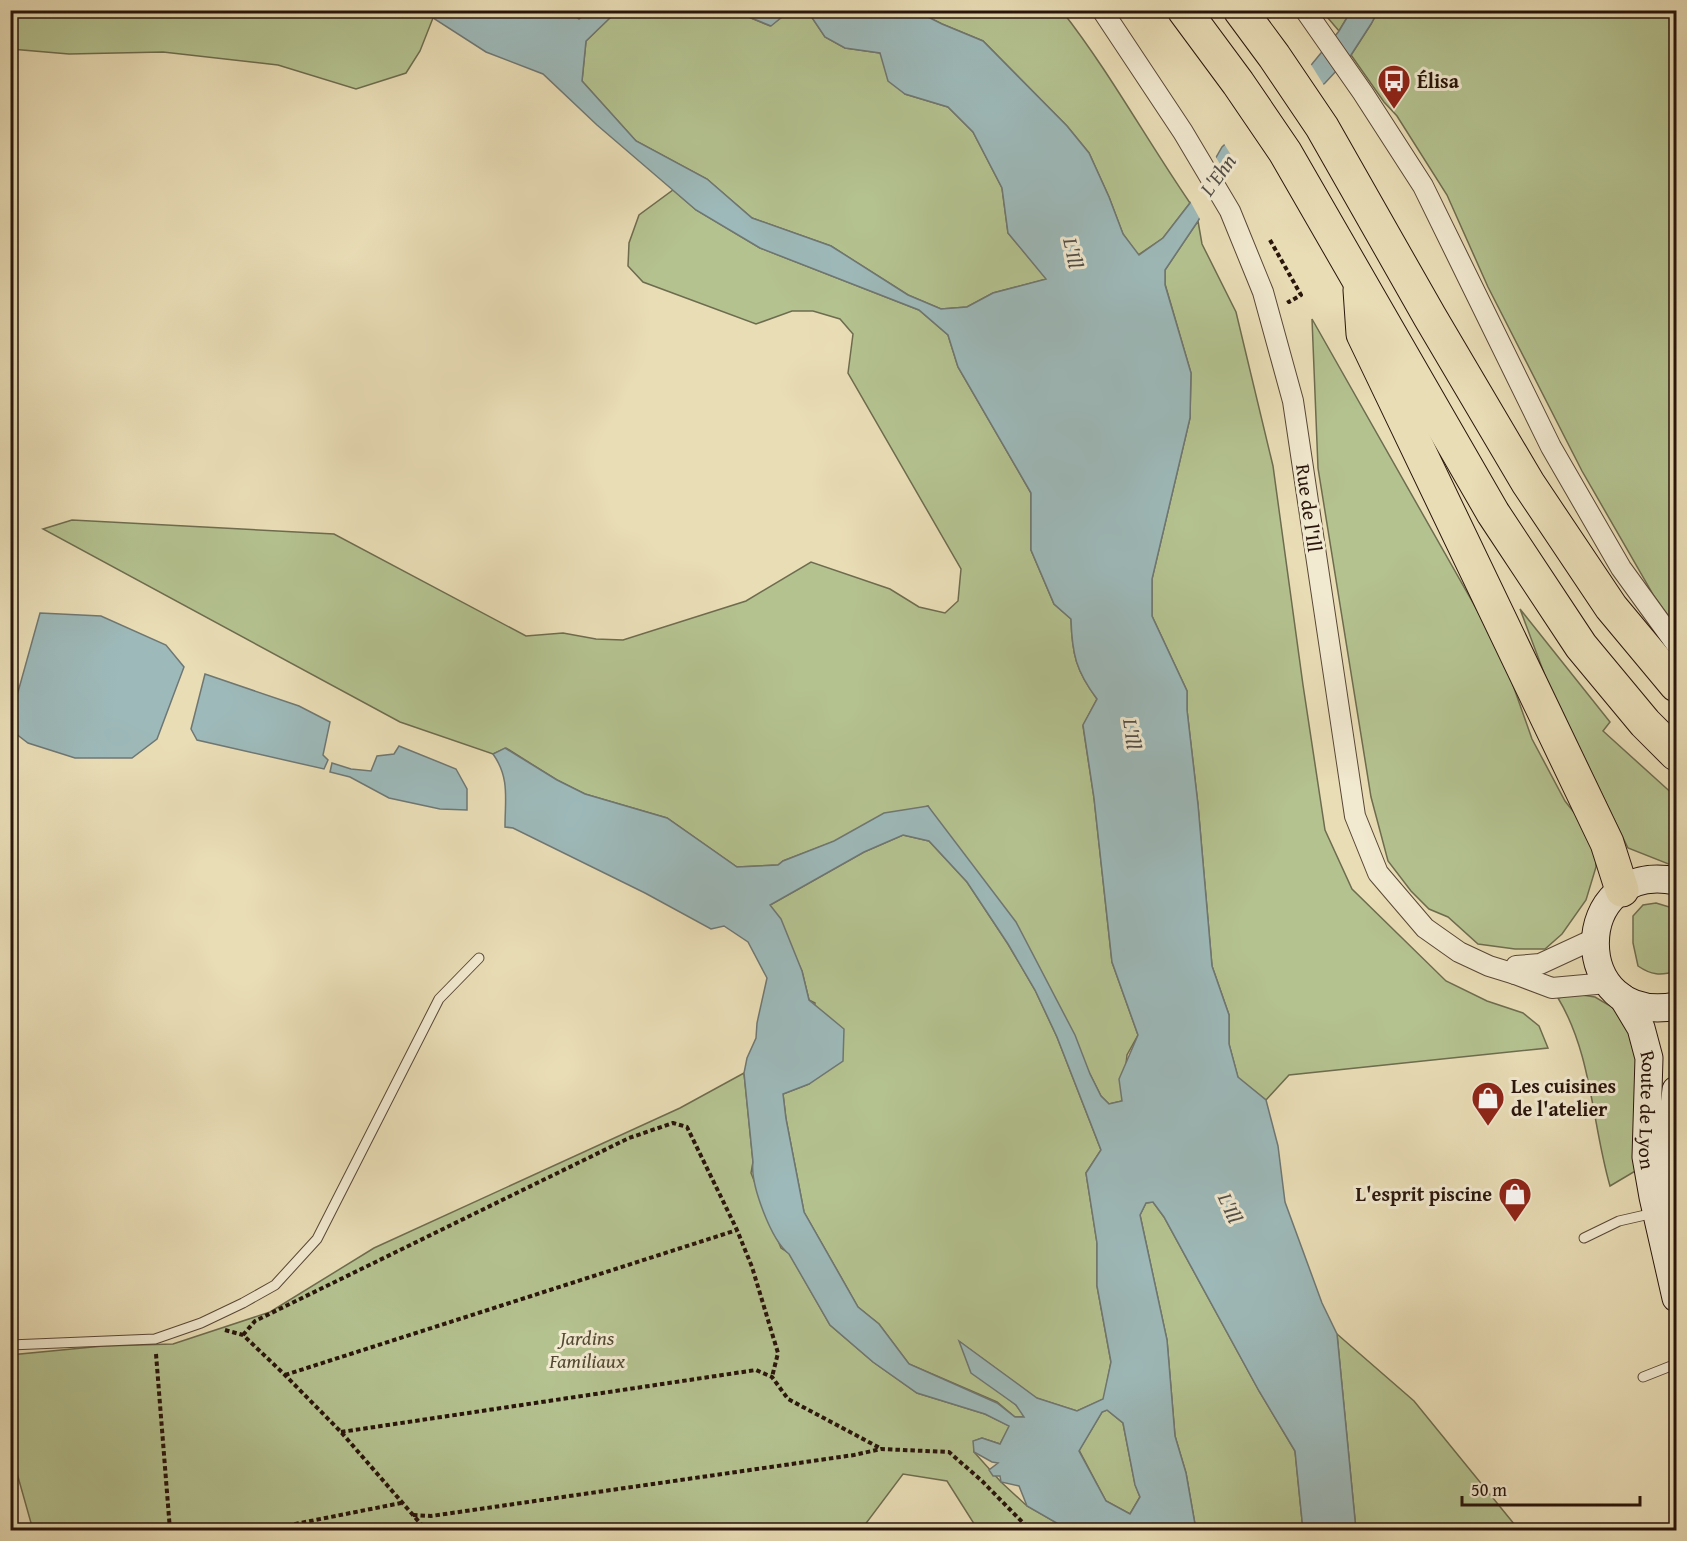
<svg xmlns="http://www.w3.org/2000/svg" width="1687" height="1541" font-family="'Gentium Book Plus',serif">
<rect width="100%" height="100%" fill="#e9ddb6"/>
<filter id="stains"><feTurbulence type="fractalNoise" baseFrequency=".00333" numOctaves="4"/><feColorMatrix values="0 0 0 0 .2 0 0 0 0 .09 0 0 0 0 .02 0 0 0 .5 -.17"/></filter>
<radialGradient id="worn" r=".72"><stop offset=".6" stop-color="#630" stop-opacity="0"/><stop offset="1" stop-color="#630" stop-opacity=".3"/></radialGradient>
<g fill="#b4c290" stroke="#6e6c4e" stroke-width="1.5">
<path d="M427,11L433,18L420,51L406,73L356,89L278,65L163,52L69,54L11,49V11Z"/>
<path d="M617,11H734L770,26L782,17L809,13L825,37L845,48L880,53L905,94L948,107L973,132L1002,188L1008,233L1047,279L993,293L967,307L941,309L908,295L831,246L752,218L707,179L636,141L582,81L586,41Z"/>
<path d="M916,11H1062C1109,71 1146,139 1190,203L1163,238L1138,255L1123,234L1109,197L1089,153L1067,126L983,41L942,24Z"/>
<path d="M1322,11H1351L1339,31Z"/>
<path d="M1378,11H1676V627L1654,596L1582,471L1488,287L1447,195L1397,116L1384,102L1351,55L1371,24Z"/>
<path d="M673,190L696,210L760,248L919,310L948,335L958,367L1031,493V550L1054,604L1071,619C1072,654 1076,671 1097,699L1083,726L1094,798L1112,962L1138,1035L1127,1055L1122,1101L1109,1104L1101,1096L1090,1074L928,806L783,861L778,865L737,867L667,818L585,794L557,780L506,748L493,754L400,722L43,529L72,520L334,534L526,636L563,633L596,639L623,640L746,601L811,562L890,589L919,607L945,613L958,601L961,569L848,373L853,334L840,319L813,311H792L756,324L643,282L628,266L629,243L639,215Z"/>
<path d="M1198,221L1202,244L1236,312L1273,466L1303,685L1325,830L1352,889L1446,981L1487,1001L1523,1013L1539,1026L1548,1048L1289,1075L1266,1100L1238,1078L1229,1044V1015L1212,966L1198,805L1187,710V691L1152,616V579L1190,418L1191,373L1165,284V270Z"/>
<path d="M1312,319L1502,654L1532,739L1565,801L1595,839L1596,867L1586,900L1562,934L1545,949H1515L1478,944L1448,917L1429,909L1411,891L1388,861L1371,797L1318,468Z"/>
<path d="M1520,609L1610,722L1603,731L1676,797V867L1628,848L1547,681Z"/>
<path d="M903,835L929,841L967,882L1008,944L1035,990L1057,1037L1101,1150L1086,1173L1097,1243V1286L1111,1362L1104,1399L1077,1411L1036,1398L960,1342L998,1391L1016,1405L1025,1417H1015L997,1402L909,1364L879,1324L858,1307L804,1212L786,1119L783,1094L809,1084L815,1003L809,1000L802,971L770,905L864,852Z"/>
<path d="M1656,903L1676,909V971C1661,976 1651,975 1638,966L1633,943V916L1643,905Z"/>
<path d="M1576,994L1595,997L1612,1007L1628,1024L1640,1048L1637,1170L1610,1186C1592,1124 1592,1054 1558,998Z"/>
<path d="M744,1073L753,1162L751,1173L781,1248L789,1253L830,1325L873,1362L917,1393L985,1414L1010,1426L1000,1444L982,1438L974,1441V1452L1001,1482L1027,1506L1069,1530H978L947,1481L903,1474L861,1530H33L11,1452L10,1355L103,1346L173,1344L270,1312L374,1248L680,1108Z"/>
<path d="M1153,1202L1164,1217L1259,1391L1295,1451L1303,1530H1196L1186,1473L1175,1436L1167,1340L1140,1215L1146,1203Z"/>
<path d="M1337,1334L1414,1401L1519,1530H1356Z"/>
<path d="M1107,1410L1123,1423L1135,1484L1140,1497L1130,1514L1106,1501L1079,1450L1102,1412Z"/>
</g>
<g fill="#9db9b9" stroke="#6f7773" stroke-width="1.5" fill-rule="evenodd">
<path d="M427,11H569L579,19L590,11H617L586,41L582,81L636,141L707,179L752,218L831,246L908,295L941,309L967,307L993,293L1046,279L1008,233L1002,188L973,132L948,107L905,94L888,81L880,53L845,48L825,37L809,13L782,17L771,26L734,11H916L942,24L983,41L1067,126L1089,153L1109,197L1123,234L1139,255L1163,238L1190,203L1222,147L1312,64L1339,31L1351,11H1378L1371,24L1351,55L1325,83L1233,161L1198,221L1165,270V285L1191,373L1190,418L1152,579V616L1187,691V710L1198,805L1212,966L1229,1015V1044L1238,1077L1266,1100L1278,1146L1285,1202L1322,1303L1337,1334L1356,1530H1303L1295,1451L1259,1391L1164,1217L1153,1202L1146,1203L1140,1215L1167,1340L1175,1436L1186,1473L1196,1530H1069L1027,1506L1019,1486L1001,1482L1000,1476H993L989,1470L998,1463L992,1462L974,1452L973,1441L982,1438L1000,1444L1009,1426L985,1414L917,1393L873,1362L830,1325L789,1254C771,1240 750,1184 753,1162L744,1073L747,1058L756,1038L757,1023L767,978L748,942L724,926L711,929L645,893L513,828L505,827C505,799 510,778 493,754L505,748L557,780L585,794L667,818L737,867L778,865L783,861L834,841L884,813L928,806L1016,922L1075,1035L1090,1074L1101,1096L1109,1104L1122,1101L1119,1079L1138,1035L1112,962L1094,798L1083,725L1097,699C1076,671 1072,654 1071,619L1054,604L1031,550V493L958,367L948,335L919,310L760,248L696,210L597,125L543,74L486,52L433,18ZM903,835L929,841L967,882L1008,944L1035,990L1057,1037L1101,1150L1086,1173L1097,1243V1286L1111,1362L1103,1399L1077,1411L1037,1398L959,1341L971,1373L1016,1405L1024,1417H1015L997,1403L909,1364L879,1324L858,1307L804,1212L786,1119L783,1094L809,1084L843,1061L844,1029L809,1000L802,971L781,919L770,905L864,852ZM1107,1410L1123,1423L1135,1485L1140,1497L1130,1514L1106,1501L1079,1451L1102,1412Z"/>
<path d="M40,613L101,616L166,645L184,667L157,739L132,758H75L28,743L11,730V717Z"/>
<path d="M205,674L299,706L330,722L323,755L328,760L324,769L197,740L191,729Z"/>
<path d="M399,746L456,769L467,789V810L440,809L389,798L350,777L330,772L332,763L351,769L371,771L377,756L394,754Z"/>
</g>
<g fill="#e9ddb6">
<path d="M1310,63L1325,87L1236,163L1223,142Z"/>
<path d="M1214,154L1227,176L1201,221L1189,199Z"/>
</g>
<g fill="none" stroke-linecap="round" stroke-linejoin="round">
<g stroke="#594736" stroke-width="11">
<g id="lane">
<path d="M1584,1238L1619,1221L1676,1208"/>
<path d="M10,1345L155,1339L201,1323L243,1303L275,1285L317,1239L439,999L479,958"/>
<path d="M1643,1377L1676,1364"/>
</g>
</g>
<g stroke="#594736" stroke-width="22">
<g id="street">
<path d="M1102,10L1183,132L1230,211L1263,292L1293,401L1355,816L1378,873L1425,928L1459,952L1489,966L1515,974L1552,988L1607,983"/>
<path d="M1305,10L1363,93L1423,186L1551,447L1621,568L1676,644"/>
<path d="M1515,974L1516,966L1540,964L1594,939"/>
</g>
</g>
<g stroke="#29150b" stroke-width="29">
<g id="secondary">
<path d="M1676,881C1569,859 1568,1027 1676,1006"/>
<path id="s1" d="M1623,998L1641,1028L1649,1058L1646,1157L1653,1197L1676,1298"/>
<path d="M1676,1090L1669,1146L1676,1194"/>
</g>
</g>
<g stroke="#29150b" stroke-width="35">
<g id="highway">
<path d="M1184,10L1238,83L1285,152L1493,513L1581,646L1645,723L1676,754"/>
<path d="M1240,10L1274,56L1322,127L1430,317L1528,483L1611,607L1676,685"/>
<path d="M1360,290L1363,334L1607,843L1622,890"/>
</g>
</g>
<g stroke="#29150b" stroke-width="4" stroke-dasharray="4.5 3" stroke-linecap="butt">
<path d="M1270,240L1301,295L1289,302L1288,300"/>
<path d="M225,1330L243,1335L285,1375L341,1432L426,1530"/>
<path d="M243,1335L255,1321L629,1138L673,1123L687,1127L737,1230L752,1267L778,1353L772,1377"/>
<path d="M156,1354L170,1530"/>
<path d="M285,1375L737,1230"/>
<path d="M341,1432L756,1370L772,1377L788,1399L880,1448"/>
<path d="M413,1515L431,1516L854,1455L881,1449L949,1452L982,1481L1030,1530"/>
<path d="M265,1530L401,1503"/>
</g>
<use href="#lane" stroke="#f1e9d0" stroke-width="9"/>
<use href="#street" stroke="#f1e9d0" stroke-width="20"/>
<use href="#secondary" stroke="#f1e9d0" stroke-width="27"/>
<use href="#highway" stroke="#e9ddb6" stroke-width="33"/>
</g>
<defs>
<g id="bus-pin" transform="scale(1.725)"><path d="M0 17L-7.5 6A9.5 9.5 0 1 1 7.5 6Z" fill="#8f2418" stroke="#f1e9d0"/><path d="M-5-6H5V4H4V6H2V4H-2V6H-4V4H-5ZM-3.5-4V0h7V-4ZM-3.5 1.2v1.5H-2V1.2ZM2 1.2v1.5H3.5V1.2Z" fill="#fff"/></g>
<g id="shop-pin" transform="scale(1.725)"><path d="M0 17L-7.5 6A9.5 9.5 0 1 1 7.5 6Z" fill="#8f2418" stroke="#f1e9d0"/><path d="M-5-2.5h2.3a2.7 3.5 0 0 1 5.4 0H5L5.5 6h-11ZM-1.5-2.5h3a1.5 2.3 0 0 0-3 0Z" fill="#fff"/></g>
</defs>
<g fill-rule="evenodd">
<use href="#bus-pin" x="1394" y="81"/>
<use href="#shop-pin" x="1488" y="1098"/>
<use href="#shop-pin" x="1515" y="1194"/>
</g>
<g text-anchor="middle" stroke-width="6" stroke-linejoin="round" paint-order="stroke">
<g font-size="20" font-weight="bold" fill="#29150b" stroke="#f1e9d0" text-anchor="start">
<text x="1417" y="88">Élisa</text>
<text x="1511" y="1093">Les cuisines<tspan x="1511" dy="23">de l'atelier</tspan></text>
<text x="1492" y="1201" text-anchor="end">L'esprit piscine</text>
</g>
<g font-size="20" fill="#29150b" stroke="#f1e9d0">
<text transform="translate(1309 508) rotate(82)" y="7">Rue de l'Ill</text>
<text dy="7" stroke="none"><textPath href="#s1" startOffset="118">Route de Lyon</textPath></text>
</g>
<g font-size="20" font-style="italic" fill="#534933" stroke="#f1e9d0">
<text x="587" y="1345">Jardins<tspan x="587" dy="23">Familiaux</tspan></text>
</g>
<g font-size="21" font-style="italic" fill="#524e48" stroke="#f1e9d0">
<text transform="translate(1218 175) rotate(-54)" y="7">L'Ehn</text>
<text transform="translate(1073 253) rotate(78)" y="7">L'Ill</text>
<text transform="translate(1132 734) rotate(82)" y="7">L'Ill</text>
<text transform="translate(1230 1208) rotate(66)" y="7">L'Ill</text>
</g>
</g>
<rect width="1687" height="1541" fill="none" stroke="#e9ddb6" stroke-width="36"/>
<rect x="12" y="12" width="1663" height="1517" fill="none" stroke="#29150b" stroke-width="3"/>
<rect x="18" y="18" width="1651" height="1505" fill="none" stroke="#29150b" stroke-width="1.5"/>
<path d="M1462 1496v9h178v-9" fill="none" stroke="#29150b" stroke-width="3"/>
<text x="1471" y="1496" font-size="18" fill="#29150b" stroke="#f1e9d0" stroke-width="4.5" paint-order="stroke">50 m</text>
<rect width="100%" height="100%" filter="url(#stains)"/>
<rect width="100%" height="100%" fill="url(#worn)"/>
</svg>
